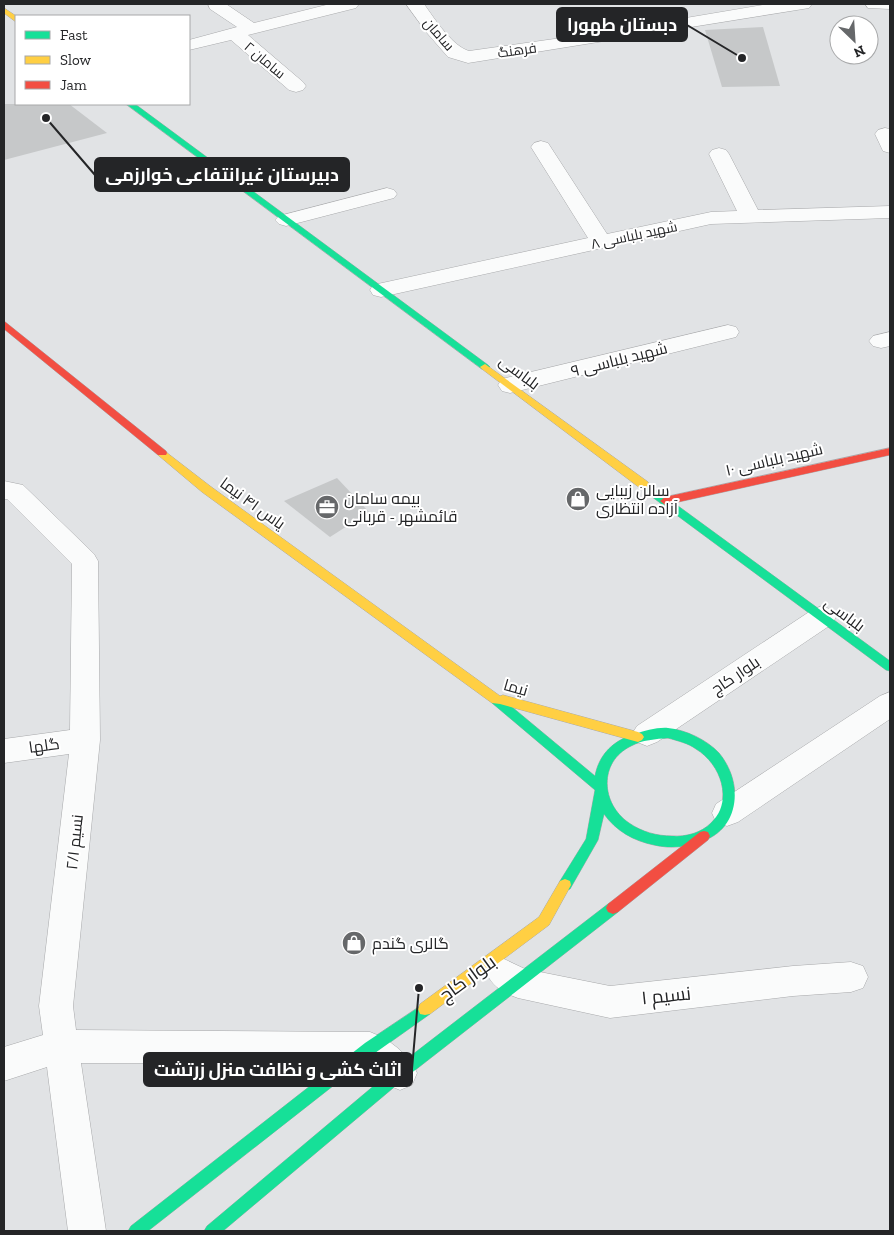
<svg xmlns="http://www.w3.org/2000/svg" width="894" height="1235" font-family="'Zilla Slab',Cairo,serif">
<rect width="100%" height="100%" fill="#e1e3e5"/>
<g fill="#c6c8c9">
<path d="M763,27L780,86L722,87L705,30Z"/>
<path d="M4,104H69L107,133L4,160Z"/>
<path d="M337,478L369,512L330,537L284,501Z"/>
</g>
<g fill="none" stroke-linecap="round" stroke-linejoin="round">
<g stroke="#a8a9ab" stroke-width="1">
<g id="street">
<path d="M208,4H226L254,23L330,4H359L356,8L248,35L303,82L306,86L303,90L296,92L289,90L231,40L189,50V40L237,27L210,9Z"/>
<path d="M406,4H424C434,18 452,46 469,51L597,33L769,4H812L809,8L803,9L468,63L448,57L427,33Z"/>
<path d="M865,4H890V9L868,8Z"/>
<path d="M885,128L890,129V153L883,151L875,134L878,130Z"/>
<path d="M541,141L548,143L607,234L711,212L737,211L709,154L712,150L719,148L726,150L729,154L758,210L890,206V218L711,224L381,297L373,295L370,290L373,285L588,238L531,147L534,143Z"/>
<path d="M387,188L394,190L397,194L394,198L286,226L279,224L275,220L279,216Z"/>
<path d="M728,325L736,327L739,332L736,337L510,393L502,391L498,385L502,379L510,377Z"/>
<path d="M890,332V346L881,348L873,346L869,341L873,336Z"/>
<path d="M4,481L23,485L94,554L98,561L100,740L73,1006L76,1030L370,1032C389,1039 409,1054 417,1073L412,1085L400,1090L388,1085L363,1064L81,1063L106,1231H68L47,1067L4,1081V1047L43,1035L39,1006L69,754L4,763V739L70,730L72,564L7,499H4Z"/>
<path d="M822,606L832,610L836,617L832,624L657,742L647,746L637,742L632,734L637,726L812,610Z"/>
<path d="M890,692V719L738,822L727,826L716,822L712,813L716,804L880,696Z"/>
<path d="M504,959L525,969L610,986L793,966L851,962L863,966L868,977L863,988L851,992L793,996L610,1018L518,998C504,993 494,988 487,974L492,963Z"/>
</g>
</g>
<g stroke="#a8a9ab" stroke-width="1">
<g id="fast">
<path d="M126,104H135L488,365L490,367L488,369H482Z"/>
<path d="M644,481L890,661V671L886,670L640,488L639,485L640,482Z"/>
<path d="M496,695L500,697L595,776C599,754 614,740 635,734C644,731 658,727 668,728C686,730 707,740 719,753C743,782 741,827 703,841C686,847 671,849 654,845C634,841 616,831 604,814L598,840L570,889L565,891L560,889L559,885L560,881L586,839L595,790L492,703L490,700L492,697ZM668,738C678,741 688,743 696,749C721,764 734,801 711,823C701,833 686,837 672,836C657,836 642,832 629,823C601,804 598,762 631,746C642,740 656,739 668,738Z"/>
<path d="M613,902L618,904L620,908L618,912L405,1078L223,1231H204L207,1226L395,1068L608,904Z"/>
<path d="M425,1003L430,1004L432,1009L430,1014L375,1053L148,1231H128L131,1226L365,1043Z"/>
</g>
</g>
<g stroke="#a8a9ab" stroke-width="1">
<g id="slow">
<path d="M4,8L16,16V22L4,13Z"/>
<path d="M485,364L648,482L649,485L648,488H640L482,369L480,367Z"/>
<path d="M162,449L210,486L500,696L503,695L638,732L642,734L644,737L642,740L638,742L500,704L492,703L202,492L158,455L157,453Z"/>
<path d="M565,879L570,881L571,885L549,925L430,1014L425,1015L420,1014L418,1009L420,1004L539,917L560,881Z"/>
</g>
</g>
<g stroke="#a8a9ab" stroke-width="1">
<g id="jam">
<path d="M4,321L166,451L167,453L166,455H158L4,329Z"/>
<path d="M890,448V455L665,505L660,501L665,497Z"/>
<path d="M704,831L708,832L710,836L708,840L618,912L613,914L608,912L606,908L608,904L700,832Z"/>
</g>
</g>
<use href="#street" fill="#fafbfb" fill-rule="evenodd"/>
<use href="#fast" fill="#16e098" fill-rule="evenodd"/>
<use href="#slow" fill="#ffcf43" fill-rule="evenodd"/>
<use href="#jam" fill="#f24e42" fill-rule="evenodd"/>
</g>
<defs>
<g id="shop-disc" transform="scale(1.25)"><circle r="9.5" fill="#66686a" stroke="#fff"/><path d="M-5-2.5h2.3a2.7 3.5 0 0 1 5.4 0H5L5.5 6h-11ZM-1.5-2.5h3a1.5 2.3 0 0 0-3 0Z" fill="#fff"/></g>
<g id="office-disc" transform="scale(1.25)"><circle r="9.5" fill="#66686a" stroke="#fff"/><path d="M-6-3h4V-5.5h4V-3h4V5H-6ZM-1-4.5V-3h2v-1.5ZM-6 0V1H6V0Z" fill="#fff"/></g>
</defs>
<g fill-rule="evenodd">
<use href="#shop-disc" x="578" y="499"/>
<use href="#office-disc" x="327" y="507"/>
<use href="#shop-disc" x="354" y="943"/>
</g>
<g text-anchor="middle" stroke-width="4" stroke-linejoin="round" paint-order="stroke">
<g font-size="14" fill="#242527" stroke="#fff">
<text transform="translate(439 34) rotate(49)" y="5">سامان</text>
<text transform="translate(517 50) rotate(-8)" y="5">فرهنگ</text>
<text transform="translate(265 60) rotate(40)" y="5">سامان ۲</text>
<text transform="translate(634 235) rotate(-12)" y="5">شهید بلباسی ۸</text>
</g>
<g font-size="16" fill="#242527" stroke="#fff">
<text transform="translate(619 359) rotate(-14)" y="6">شهید بلباسی ۹</text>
<text transform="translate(520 372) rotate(37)" y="6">بلباسی</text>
<text transform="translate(774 459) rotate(-13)" y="6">شهید بلباسی ١٠</text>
<text transform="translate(253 503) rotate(36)" y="6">یاس ۴۱ نیما</text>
<text transform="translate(845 614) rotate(37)" y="6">بلباسی</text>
<text transform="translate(735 675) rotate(-34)" y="6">بلوار کاج</text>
<text transform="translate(516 687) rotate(16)" y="6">نیما</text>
<text transform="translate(44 745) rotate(-8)" y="6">گلها</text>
<text transform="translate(74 842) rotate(-84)" y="6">نسیم ۲/۱</text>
</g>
<g font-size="16" fill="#242527" stroke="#fff" text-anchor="start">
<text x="596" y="496">سالن زیبایی<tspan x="596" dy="18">آزاده انتظاری</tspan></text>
<text x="344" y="504">بیمه سامان<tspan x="344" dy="18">قائمشهر - قربانی</tspan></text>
<text x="372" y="949">گالری گندم</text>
</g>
<g font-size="19" fill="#242527" stroke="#fff">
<text transform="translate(467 978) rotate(-36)" y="7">بلوار کاج</text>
<text transform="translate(666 995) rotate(-6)" y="7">نسیم ۱</text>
</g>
</g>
<path fill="none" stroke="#242527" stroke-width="2" d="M742 58L687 25M46 118L95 175M419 988L412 1069"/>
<g fill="#242527" stroke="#fff" stroke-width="2">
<circle cx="742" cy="58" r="5"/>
<circle cx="46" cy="118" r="5"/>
<circle cx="419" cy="988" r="5"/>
</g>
<g fill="#242527" stroke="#242527" stroke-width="2">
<rect x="557" y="8" width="130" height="33" rx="5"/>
<rect x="95" y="158" width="254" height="33" rx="5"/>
<rect x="144" y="1053" width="268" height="33" rx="5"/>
</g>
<g font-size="18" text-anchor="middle" font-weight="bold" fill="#fff">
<text x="622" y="31">دبستان طهورا</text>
<text x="222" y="181">دبیرستان غیرانتفاعی خوارزمی</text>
<text x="278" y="1076">اثاث کشی و نظافت منزل زرتشت</text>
</g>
<rect width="894" height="1235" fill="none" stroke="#242527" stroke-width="10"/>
<rect x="15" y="15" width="175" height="90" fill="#ffffff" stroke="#a7a8a9"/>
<rect x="25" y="31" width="25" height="8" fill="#16e098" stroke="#a7a8a9"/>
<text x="60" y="40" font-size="15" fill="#242527">Fast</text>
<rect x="25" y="56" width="25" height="8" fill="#ffcf43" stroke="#a7a8a9"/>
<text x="60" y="65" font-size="15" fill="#242527">Slow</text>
<rect x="25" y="81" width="25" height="8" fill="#f24e42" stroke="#a7a8a9"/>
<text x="60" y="90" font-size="15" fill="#242527">Jam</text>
<g transform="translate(854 40) rotate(155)"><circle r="24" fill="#ffffff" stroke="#a7a8a9"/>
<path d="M0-4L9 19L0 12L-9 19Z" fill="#66686a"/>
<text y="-8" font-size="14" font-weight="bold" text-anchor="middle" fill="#242527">N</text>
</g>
</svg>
